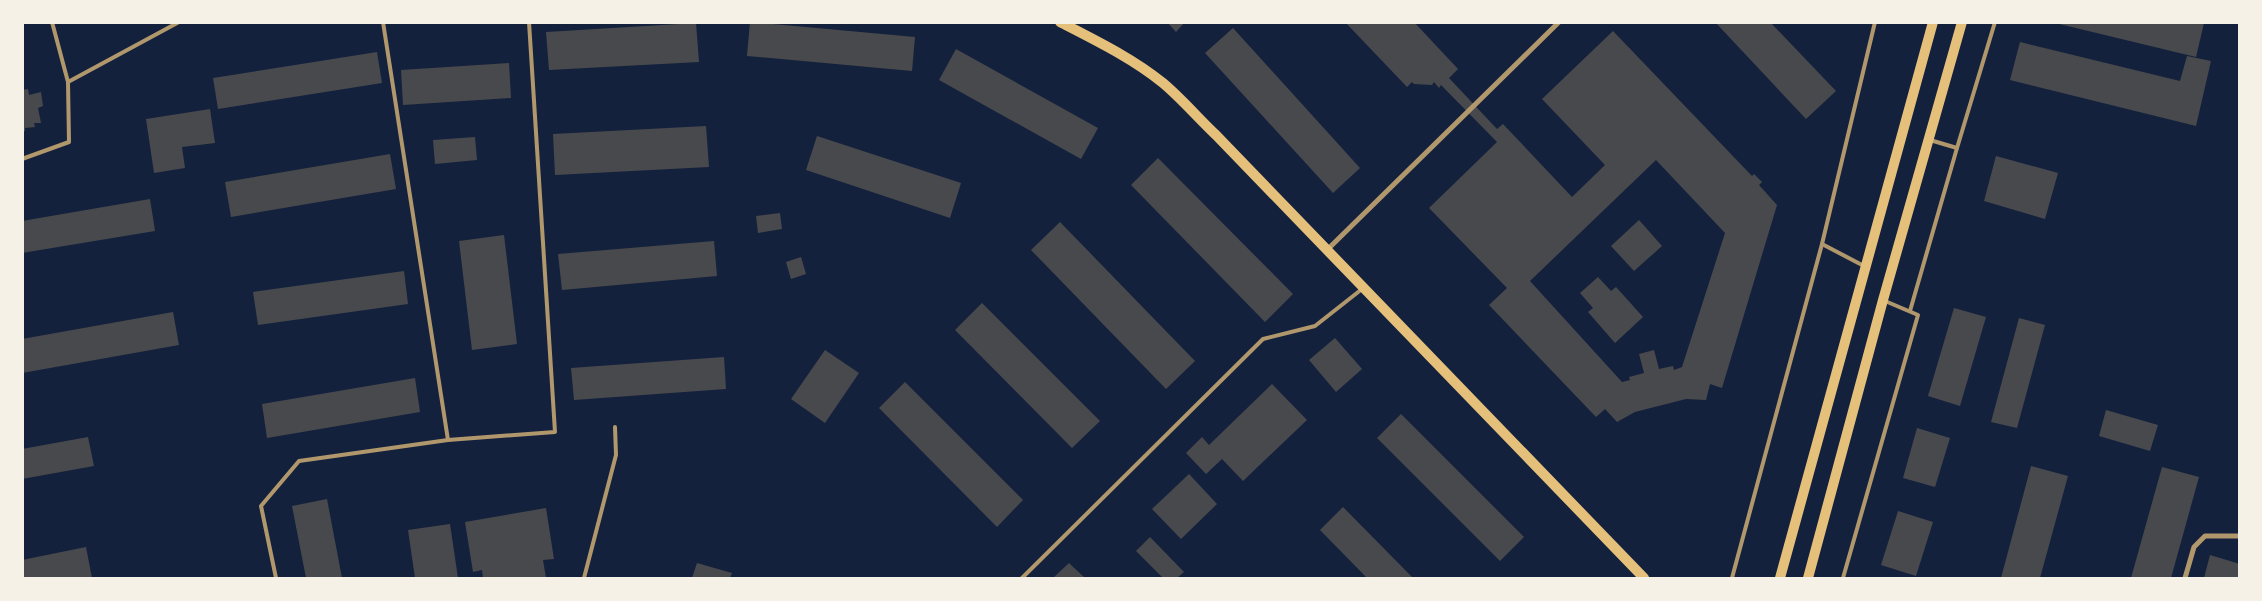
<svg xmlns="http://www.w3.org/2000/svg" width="2262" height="601" font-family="'Alegreya Sans',sans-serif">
<rect width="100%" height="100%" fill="#14213d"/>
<g fill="#48494c" fill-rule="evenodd">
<path d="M750,22L915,37L912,71L747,56Z"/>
<path d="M1167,22H1185L1176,32Z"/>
<path d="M1345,22H1414L1458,69L1449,78L1497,129L1503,124L1572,197L1605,165L1542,99L1613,31L1752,176L1754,174L1762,182L1759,185L1777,205L1722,388L1710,384L1706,400L1686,399L1635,412L1617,422L1605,409L1596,417L1489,305L1507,288L1429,208L1497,142L1441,85L1439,88L1434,82L1432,85L1414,84L1412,82L1407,87ZM1656,160L1725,233L1682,367L1674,370L1673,366L1659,369L1654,350L1639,354L1644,373L1629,377L1630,380L1622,382L1530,281Z"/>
<path d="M1715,22H1770L1836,91L1806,119Z"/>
<path d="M2051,22H2203L2204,23L2196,57Z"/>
<path d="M696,23L699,62L549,70L546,32Z"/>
<path d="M1233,28L1360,168L1333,193L1205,53Z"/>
<path d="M2020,42L2180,81L2187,56L2211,61L2196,126L2010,80Z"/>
<path d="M956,49L1098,128L1081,159L939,80Z"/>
<path d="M377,52L382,83L218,109L213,78Z"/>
<path d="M509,63L511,98L403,105L401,70Z"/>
<path d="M28,89L29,95L41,92L43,106L38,108L41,123H34L35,127L25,128V131L22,132V90Z"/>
<path d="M210,109L215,143L182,147L185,168L154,173L146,119Z"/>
<path d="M706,126L709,167L555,175L553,134Z"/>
<path d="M817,136L961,183L950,218L806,170Z"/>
<path d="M475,137L477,160L435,164L433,140Z"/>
<path d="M390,154L396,189L231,217L225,182Z"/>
<path d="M1996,156L2058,173L2045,219L1984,201Z"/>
<path d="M1158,158L1293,294L1265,322L1131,185Z"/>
<path d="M150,199L155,231L22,253V221Z"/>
<path d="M780,213L782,229L758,233L756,216Z"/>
<path d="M1639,220L1662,246L1634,271L1611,246Z"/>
<path d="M1060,222L1195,361L1166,389L1031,250Z"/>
<path d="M504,235L517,344L472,350L459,241Z"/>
<path d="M714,241L717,276L562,290L558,254Z"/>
<path d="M801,257L806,274L791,279L786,262Z"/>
<path d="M404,271L408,304L258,325L253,292Z"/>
<path d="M1598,277L1611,291L1616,287L1643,317L1615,343L1588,312L1593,308L1580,293Z"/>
<path d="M982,303L1100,421L1072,448L955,330Z"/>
<path d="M1954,308L1986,317L1960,406L1928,396Z"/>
<path d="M173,312L179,345L22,373V339Z"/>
<path d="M2019,318L2045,325L2017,428L1991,422Z"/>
<path d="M1335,338L1362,369L1336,392L1309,360Z"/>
<path d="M825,350L859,373L825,423L791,399Z"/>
<path d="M724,357L726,389L574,400L571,368Z"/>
<path d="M415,378L420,412L267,438L262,404Z"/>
<path d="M905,382L1023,500L997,527L879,408Z"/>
<path d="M1272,384L1307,420L1243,481L1222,459L1206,474L1186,453L1202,437L1209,445Z"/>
<path d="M2106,410L2158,425L2150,451L2099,436Z"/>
<path d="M1401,414L1524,537L1500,561L1377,438Z"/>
<path d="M1917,428L1950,438L1935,487L1903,478Z"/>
<path d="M88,437L94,466L22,479V449Z"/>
<path d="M2031,466L2068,476L2040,578H2001Z"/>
<path d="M2162,467L2199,477L2171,578H2131Z"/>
<path d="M1189,474L1217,504L1181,539L1152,509Z"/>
<path d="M327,499L342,578H306L292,506Z"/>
<path d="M1343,507L1413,578H1367L1320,530Z"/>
<path d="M546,508L554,559L543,560L546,578H483L482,570L473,572L465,522Z"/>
<path d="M1898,511L1933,522L1916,576L1881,565Z"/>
<path d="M450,524L458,578H415L408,530Z"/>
<path d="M1150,537L1184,572L1177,578H1163L1136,551Z"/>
<path d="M86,547L92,578H22V560Z"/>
<path d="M2210,555L2240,564V578H2204Z"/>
<path d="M697,563L732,573L730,578H692Z"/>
<path d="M1069,563L1085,578H1053Z"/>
</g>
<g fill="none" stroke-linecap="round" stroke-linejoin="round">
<g stroke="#b1986c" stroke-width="4">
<path d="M52,22L68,82"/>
<path d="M383,22L448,440"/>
<path d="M1957,148L1995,22"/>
<path d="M22,159L69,142L68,82L179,22"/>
<path d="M1864,266L1822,244L1875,22"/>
<path d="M1910,311L1957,148L1930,140"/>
<path d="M276,578L261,506L299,461L448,440L555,432L529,22"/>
<path d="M584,578L616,455L615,427"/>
<path d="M1022,578L1263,339L1315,326L1362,289"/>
<path d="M1732,578L1822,244"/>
<path d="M1843,578L1918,315L1885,301"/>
</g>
<g stroke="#b1986c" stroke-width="5">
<path d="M1327,250L1559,22"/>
<path d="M2185,578L2194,547L2205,536H2240"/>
</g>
<g stroke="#e5c07b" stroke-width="10">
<path d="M1060,22C1095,40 1132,58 1163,83C1182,99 1198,118 1216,135L1644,578"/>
<path d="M1780,578L1933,22"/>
<path d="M1808,578L1883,300L1962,22"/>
</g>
</g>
<rect width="2262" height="601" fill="none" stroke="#f6f1e7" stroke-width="48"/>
</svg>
